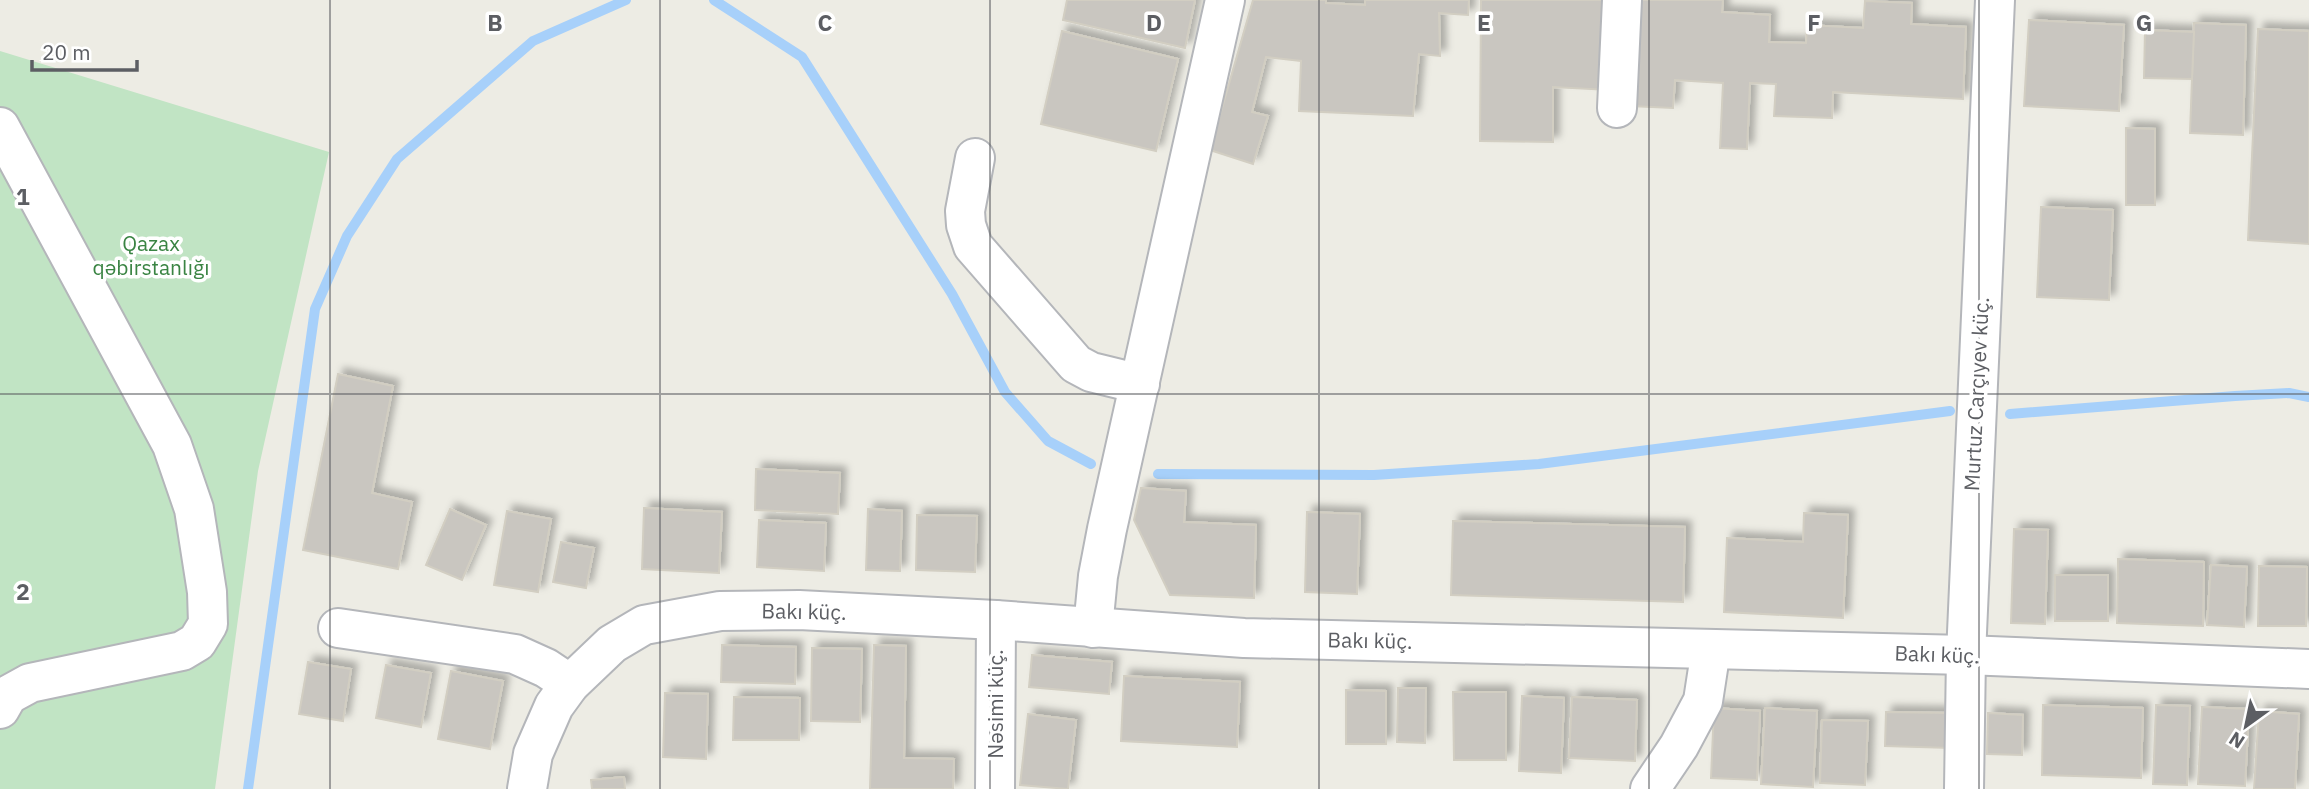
<svg xmlns="http://www.w3.org/2000/svg" width="2309" height="789" font-family="'IBM Plex Sans',sans-serif">
<defs>
<filter id="shadow"><feDropShadow dx="6" dy="-6" stdDeviation="3.5" flood-color="#0004"/></filter>
</defs>
<rect width="100%" height="100%" fill="#edece4"/>
<path fill="#c1e4c4" d="M0,51L329,152L258,471L215,789H0Z"/>
<g fill="none" stroke-linecap="round" stroke-linejoin="round">
<g stroke="#a7d0fa" stroke-width="10">
<path d="M714,0L802,57L952,294L1005,392L1048,441L1091,464"/>
<path d="M2010,414L2235,396L2289,393L2309,397"/>
<path d="M1158,474L1374,475L1539,464L1950,411"/>
<path d="M248,789L315,309L347,236L397,159L533,41L626,0"/>
</g>
</g>
<g fill="#c9c6c0" stroke="#d2cec2" stroke-width="2" filter="url(#shadow)">
<path d="M1067,0H1195L1185,48L1063,20Z"/>
<path d="M1253,0H1326V3L1365,5V0H1469L1468,15L1439,13L1440,56L1419,54L1413,116L1299,111L1301,61L1266,57L1252,112L1268,116L1253,164L1210,150Z"/>
<path d="M1481,0H1613L1609,90L1553,87V142L1480,141Z"/>
<path d="M1635,0H1723L1722,12L1770,15L1769,42L1806,43L1807,25L1863,28L1865,1L1912,3L1911,24L1966,27L1963,99L1833,92L1832,118L1774,116L1776,84L1750,83L1747,149L1720,148L1723,83L1675,80L1673,108L1630,106Z"/>
<path d="M2029,20L2124,25L2119,111L2024,106Z"/>
<path d="M2194,23L2246,25L2243,135L2190,133Z"/>
<path d="M2258,29L2309,31V244L2248,240Z"/>
<path d="M2145,30L2194,32L2192,79L2144,78Z"/>
<path d="M1062,31L1178,59L1156,151L1041,124Z"/>
<path d="M2126,128L2155,129V205H2126Z"/>
<path d="M2041,207L2113,210L2109,300L2037,297Z"/>
<path d="M338,374L393,386L372,493L412,502L398,569L303,550Z"/>
<path d="M756,469L840,473L838,514L755,510Z"/>
<path d="M1141,488L1186,491L1184,522L1256,525L1254,598L1170,595L1134,520Z"/>
<path d="M644,508L722,512L719,573L642,569Z"/>
<path d="M450,509L486,525L462,580L426,565Z"/>
<path d="M868,509L902,511L900,571L866,570Z"/>
<path d="M507,511L551,519L538,592L494,585Z"/>
<path d="M1307,512L1360,514L1357,594L1305,592Z"/>
<path d="M1804,513L1848,515L1843,618L1724,612L1727,538L1803,542Z"/>
<path d="M917,515L977,516L975,572L916,570Z"/>
<path d="M759,520L826,523L824,571L757,567Z"/>
<path d="M1453,521L1685,527L1683,602L1451,595Z"/>
<path d="M2014,529L2048,530L2045,624L2011,623Z"/>
<path d="M561,542L594,548L586,588L553,582Z"/>
<path d="M2118,559L2204,562L2203,626L2117,623Z"/>
<path d="M2211,565L2247,567L2244,627L2207,625Z"/>
<path d="M2259,566L2307,567L2306,626H2258Z"/>
<rect x="2055" y="575" width="53" height="46"/>
<path d="M722,645L796,647L795,684L721,682Z"/>
<path d="M874,645L906,646L904,758L954,759L953,789H870Z"/>
<path d="M812,648L862,649L860,722L811,721Z"/>
<path d="M1032,655L1112,662L1109,694L1029,687Z"/>
<path d="M308,662L351,669L343,721L299,714Z"/>
<path d="M386,665L431,673L421,727L376,718Z"/>
<path d="M451,671L503,681L490,749L438,739Z"/>
<path d="M1124,676L1240,682L1237,747L1121,741Z"/>
<path d="M1398,688H1426L1425,743L1397,742Z"/>
<path d="M1346,690L1386,691V744H1346Z"/>
<path d="M1453,692H1506V760H1454Z"/>
<path d="M665,693L708,694L706,759L663,757Z"/>
<path d="M1522,696L1564,698L1561,773L1519,771Z"/>
<path d="M734,697L800,698L799,740H733Z"/>
<path d="M1572,697L1637,700L1635,761L1569,758Z"/>
<path d="M2043,705L2143,708L2141,778L2042,775Z"/>
<path d="M2156,705L2190,706L2187,785L2153,784Z"/>
<path d="M2202,707L2249,709L2245,786L2198,784Z"/>
<path d="M1714,708L1760,711L1757,780L1711,778Z"/>
<path d="M1765,708L1817,711L1813,787L1761,784Z"/>
<path d="M2259,711L2299,714L2295,789H2254Z"/>
<path d="M1886,712L1952,713L1951,748L1885,746Z"/>
<path d="M1988,713L2023,715L2022,755L1987,754Z"/>
<path d="M1028,714L1076,720L1068,789L1020,785Z"/>
<path d="M1822,720L1868,721L1865,785L1820,783Z"/>
<path d="M624,777L625,789H592L591,780Z"/>
</g>
<g fill="none" stroke-linecap="round" stroke-linejoin="round">
<g stroke="#b4b6ba" stroke-width="42">
<g id="minor">
<path d="M1617,108L1622,0"/>
<path d="M0,127L172,445L194,509L207,592L208,624L197,642L182,651L30,683L8,695L0,709"/>
<path d="M975,158L965,211L966,225L973,246L1076,364L1091,372L1140,384"/>
<path d="M338,628L515,654L546,668L570,684"/>
<path d="M1093,628L1098,576L1107,529L1225,0"/>
<path d="M527,789L533,754L554,706L570,684L612,644L644,625L720,611L799,610L996,620L1244,638L1966,655L2309,669"/>
<path d="M995,789L996,620"/>
<path d="M1650,789L1679,746L1703,701L1711,649"/>
<path d="M1964,789L1966,655L1995,0"/>
</g>
</g>
<use href="#minor" stroke="#fff" stroke-width="38"/>
</g>
<path fill="none" stroke="#5c5e63" stroke-width="2" stroke-opacity="0.55" d="M330,0V789M660,0V789M990,0V789M1319,0V789M1649,0V789M1979,0V789M0,394H2309"/>
<g text-anchor="middle" stroke-width="7" stroke-linejoin="round" paint-order="stroke">
<g font-size="21" fill="#3a8443" stroke="#fff">
<text x="151" y="251">Qazax<tspan x="151" dy="24">qəbirstanlığı</tspan></text>
</g>
<g font-size="21" fill="#5c5e63" stroke="#fff">
<text transform="translate(1977 394) rotate(-87)" y="7">Murtuz Carçıyev küç.</text>
<text transform="translate(804 612) rotate(1)" y="7">Bakı küç.</text>
<text transform="translate(1370 641) rotate(1)" y="7">Bakı küç.</text>
<text transform="translate(1937 655) rotate(2)" y="7">Bakı küç.</text>
<text transform="translate(996 704) rotate(-90)" y="7">Nəsimi küç.</text>
</g>
</g>
<g font-size="23" text-anchor="middle" font-weight="bold" fill="#5c5e63" stroke="#fff" stroke-width="7" stroke-linejoin="round" paint-order="stroke">
<text x="495" y="31">B</text>
<text x="825" y="31">C</text>
<text x="1154" y="31">D</text>
<text x="1484" y="31">E</text>
<text x="1814" y="31">F</text>
<text x="2144" y="31">G</text>
<text x="23" y="205">1</text>
<text x="23" y="600">2</text>
</g>
<g transform="translate(2246 726) rotate(213)" stroke="#ffffff" stroke-width="5" paint-order="stroke">
<path d="M0-5L12 26L0 18L-12 26Z" fill="#5c5e63"/>
<text y="-10" font-size="19" font-weight="bold" text-anchor="middle" fill="#5c5e63">N</text>
</g>
<path d="M32 60v10h105v-10" fill="none" stroke="#5c5e63" stroke-width="3.5"/>
<text x="42" y="60" font-size="21" fill="#5c5e63" stroke="#ffffff" stroke-width="5" paint-order="stroke">20 m</text>
</svg>
